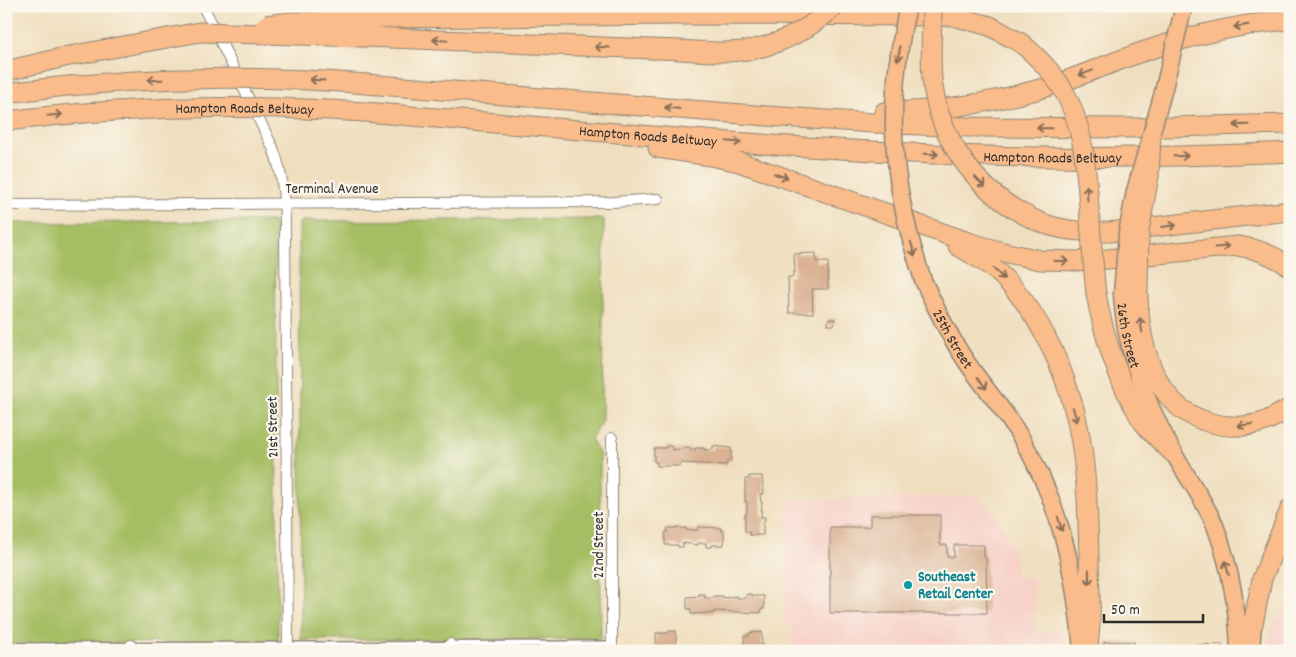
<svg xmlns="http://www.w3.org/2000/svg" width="1296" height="657" font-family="Dekko,sans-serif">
<rect width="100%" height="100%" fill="#fbf7ec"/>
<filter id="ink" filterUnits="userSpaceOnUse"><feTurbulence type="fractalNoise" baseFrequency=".02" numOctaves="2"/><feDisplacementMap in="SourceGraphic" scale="10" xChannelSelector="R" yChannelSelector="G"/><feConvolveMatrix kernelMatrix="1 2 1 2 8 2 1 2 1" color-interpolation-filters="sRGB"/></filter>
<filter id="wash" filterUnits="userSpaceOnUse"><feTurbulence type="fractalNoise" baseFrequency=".0096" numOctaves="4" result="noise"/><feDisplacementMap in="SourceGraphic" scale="20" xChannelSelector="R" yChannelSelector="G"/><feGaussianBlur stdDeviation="1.12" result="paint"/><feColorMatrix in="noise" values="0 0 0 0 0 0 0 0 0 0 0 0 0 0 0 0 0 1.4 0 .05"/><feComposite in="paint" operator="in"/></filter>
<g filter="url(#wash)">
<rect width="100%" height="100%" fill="#f0dfbf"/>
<g fill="#f7d1c7">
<path d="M978,496L1000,520L1016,557V577L1034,578L1036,632H1063V651H793L792,625L784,626L787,500Z"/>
<path d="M1290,597V651H1269L1268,643L1273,623L1281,618Z"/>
</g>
<g fill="#a6be64" stroke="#687448">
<path d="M604,219L602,421L591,439L600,455L601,639L301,640L299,223L301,221Z"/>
<path d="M271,221L274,222L275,227L278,641L6,644V223Z"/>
</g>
<g id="blocks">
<g fill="#dab193">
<path d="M816,253V262H828V289H812L813,313H789L788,277H793V272H795L794,254Z"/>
<path d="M828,319H835L834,325H828Z"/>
<path d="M666,446H672V450L690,448V450H695V448H704V450H713V446L731,448V461H727V465L680,463V466H657V462H654V448H666Z"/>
<path d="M749,476H762L764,494H760L761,502H762L761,517H765L764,523H763V535H749L750,532H745V514H747V502H745V479H749Z"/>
<path d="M870,515H940V545H947V557H954V545H984V557H986L987,613H830V527H870Z"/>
<path d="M698,527L721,528V531H724V545H712V547H706V543H698V545L683,543V547H678V545H665V532H668L667,528H686V530H698Z"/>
<path d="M699,594H705V598H714V596H723V598L737,596V598H746L747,594H752V596H764V609H761V613L714,611V613L691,614V609H687V597L699,596Z"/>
<path d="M669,631H676V648H670L669,651L656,649V633H669Z"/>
<path d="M762,632V645H764V650L744,651V636H749V633Z"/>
<rect x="1104" y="642" width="30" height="9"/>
<path d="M1222,644V651H1192V645Z"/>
</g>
</g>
</g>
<g filter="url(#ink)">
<use href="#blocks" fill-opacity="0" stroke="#8e8575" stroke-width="1"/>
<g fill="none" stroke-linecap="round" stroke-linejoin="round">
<g stroke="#8e8575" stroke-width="8">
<path id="service" d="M6,646L612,644"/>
</g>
<g stroke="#8e8575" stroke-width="12">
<g id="minor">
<path d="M203,6L273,148C283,174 285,200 285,229L288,651"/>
<path d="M6,205L613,202L658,199"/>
<path d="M612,438V651"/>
<path d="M450,644V651"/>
<path d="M131,645V651"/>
</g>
</g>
<g stroke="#8e8575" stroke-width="19">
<g id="primary">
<path id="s1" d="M923,280C936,309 950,338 968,364C986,390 1007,413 1023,441C1062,508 1075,574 1082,651"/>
<path id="s2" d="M1122,294C1124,349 1147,404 1173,452C1187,478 1205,500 1216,528C1230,567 1238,610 1239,651"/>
<path d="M1251,651L1253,624"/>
</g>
</g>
<g stroke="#8e8575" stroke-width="21">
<g id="motorway">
<path d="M390,18L677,15L953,16L990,26L1021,43"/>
<path d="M392,38L651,49"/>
<path d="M6,71L69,56L200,32"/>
<path d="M366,84L767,116L873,123L968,127L1130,128L1290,124"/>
<path id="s3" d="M364,112C571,129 779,149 987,156C1088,159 1189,157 1290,152"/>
<path d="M884,112C942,111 1000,102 1056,84C1086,74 1115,61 1145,51C1192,35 1240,24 1290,20"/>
<path d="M658,148L710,156L739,162L971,243L1003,252L1040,260L1077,261L1107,259L1238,246C1258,249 1274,255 1290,267"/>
<path d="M1035,220C1058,231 1083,232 1109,232L1290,211"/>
<path d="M958,246C970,253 982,260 993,268C1040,307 1072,383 1081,442C1087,480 1088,518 1089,556C1089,588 1093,619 1087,651"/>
<path d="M1096,294C1103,331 1114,369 1132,403C1136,409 1139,417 1144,423C1152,434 1163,443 1173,453"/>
<path d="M1138,295C1139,328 1146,366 1166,393C1187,422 1229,433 1263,422C1272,419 1281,413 1290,408"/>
<path d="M1253,624L1262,579L1290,509"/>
</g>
</g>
<use href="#service" stroke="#fff" stroke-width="5"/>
<use href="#minor" stroke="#fff" stroke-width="10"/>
<use href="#primary" stroke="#f9bc8a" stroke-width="16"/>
<use href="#motorway" stroke="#f9bc8a" stroke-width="19"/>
<g stroke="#8e8575" stroke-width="19" stroke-linecap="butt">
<g id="primary-bridge">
<path d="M908,6C885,107 890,182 923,280"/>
<path d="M1122,294L1127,233L1135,191L1162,96L1184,6"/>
</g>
</g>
<g stroke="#8e8575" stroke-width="21" stroke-linecap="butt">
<g id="motorway-bridge">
<path d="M932,6C932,30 930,55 932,79C939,141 978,194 1035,220"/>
<path d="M266,25L291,22L390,18"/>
<path d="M200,32L392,38"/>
<path d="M1021,43C1039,58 1055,74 1066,95C1084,129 1086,168 1089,206C1091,235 1093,265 1096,294"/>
<path d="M651,49C675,49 700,52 724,52C766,52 804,34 835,6"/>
<path d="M6,93C126,77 246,74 366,84"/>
<path id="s4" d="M6,121C125,106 244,104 364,112"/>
<path d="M1138,295L1139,231L1149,176L1151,136"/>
</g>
</g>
<use href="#primary-bridge" stroke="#f9bc8a" stroke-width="16"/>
<use href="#motorway-bridge" stroke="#f9bc8a" stroke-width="19"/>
</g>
<defs><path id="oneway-shaft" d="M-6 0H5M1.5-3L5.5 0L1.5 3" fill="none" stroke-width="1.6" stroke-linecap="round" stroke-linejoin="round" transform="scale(1.25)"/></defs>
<g stroke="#886c56">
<use href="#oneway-shaft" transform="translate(1241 26) rotate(171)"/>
<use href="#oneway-shaft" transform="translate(440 40) rotate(-177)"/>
<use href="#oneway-shaft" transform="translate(602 47) rotate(-177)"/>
<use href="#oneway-shaft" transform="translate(899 54) rotate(99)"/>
<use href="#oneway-shaft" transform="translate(1086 73) rotate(160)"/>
<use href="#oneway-shaft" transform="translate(155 80) rotate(178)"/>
<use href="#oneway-shaft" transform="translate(317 80) rotate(-177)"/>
<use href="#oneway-shaft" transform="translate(672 108) rotate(-175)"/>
<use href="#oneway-shaft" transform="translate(55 115) rotate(-5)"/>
<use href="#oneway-shaft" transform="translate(1241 125) rotate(178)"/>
<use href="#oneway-shaft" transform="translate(1044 128) rotate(-179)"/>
<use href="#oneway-shaft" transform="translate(734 142) rotate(5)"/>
<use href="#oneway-shaft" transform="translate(931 154) rotate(2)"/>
<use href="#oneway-shaft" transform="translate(1181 156) rotate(-2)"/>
<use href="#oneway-shaft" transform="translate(781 176) rotate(19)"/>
<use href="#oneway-shaft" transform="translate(980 182) rotate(45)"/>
<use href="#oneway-shaft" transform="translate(1087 193) rotate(-94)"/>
<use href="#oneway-shaft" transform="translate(1169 226) rotate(-7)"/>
<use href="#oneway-shaft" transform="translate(1222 247) rotate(-4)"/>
<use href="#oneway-shaft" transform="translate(913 249) rotate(73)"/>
<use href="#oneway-shaft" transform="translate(1061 261) rotate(2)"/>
<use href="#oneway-shaft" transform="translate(999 274) rotate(44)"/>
<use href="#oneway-shaft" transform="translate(1141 325) rotate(-100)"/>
<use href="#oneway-shaft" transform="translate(982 383) rotate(53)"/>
<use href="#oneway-shaft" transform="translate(1075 415) rotate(74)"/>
<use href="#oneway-shaft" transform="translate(1245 425) rotate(173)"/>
<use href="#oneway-shaft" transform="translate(1060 524) rotate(73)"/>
<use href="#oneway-shaft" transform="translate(1227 568) rotate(-104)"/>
<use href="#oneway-shaft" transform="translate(1089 577) rotate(89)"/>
</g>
</g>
<circle fill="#0f9aa8" stroke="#fbf7ec" stroke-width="2" cx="908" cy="585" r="5"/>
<g text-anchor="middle" stroke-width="4.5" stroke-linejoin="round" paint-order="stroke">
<g font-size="15" fill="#2b2b2b" stroke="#fbf7ec">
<text dy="5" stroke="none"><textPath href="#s4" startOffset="239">Hampton Roads Beltway</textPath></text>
<text dy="5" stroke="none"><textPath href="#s3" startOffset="285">Hampton Roads Beltway</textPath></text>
<text dy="5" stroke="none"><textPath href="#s3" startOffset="690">Hampton Roads Beltway</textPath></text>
<text x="332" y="193">Terminal Avenue</text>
<text dy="5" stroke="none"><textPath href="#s2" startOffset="42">26th Street</textPath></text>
<text dy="5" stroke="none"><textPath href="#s1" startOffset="66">25th Street</textPath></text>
<text transform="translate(272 427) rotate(-91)" y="5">21st Street</text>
<text transform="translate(598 545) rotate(-90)" y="5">22nd Street</text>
</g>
<g font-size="15" font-weight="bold" fill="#0d838f" stroke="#fbf7ec" text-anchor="start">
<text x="918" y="581">Southeast<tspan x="918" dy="17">Retail Center</tspan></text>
</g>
</g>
<rect width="1296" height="657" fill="none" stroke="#fbf7ec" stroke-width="25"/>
<path d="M1104 614v8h99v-8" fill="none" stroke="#2b2b2b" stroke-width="2.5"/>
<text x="1111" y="614" font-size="15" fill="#2b2b2b" stroke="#fbf7ec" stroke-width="4" paint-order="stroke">50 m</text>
</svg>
